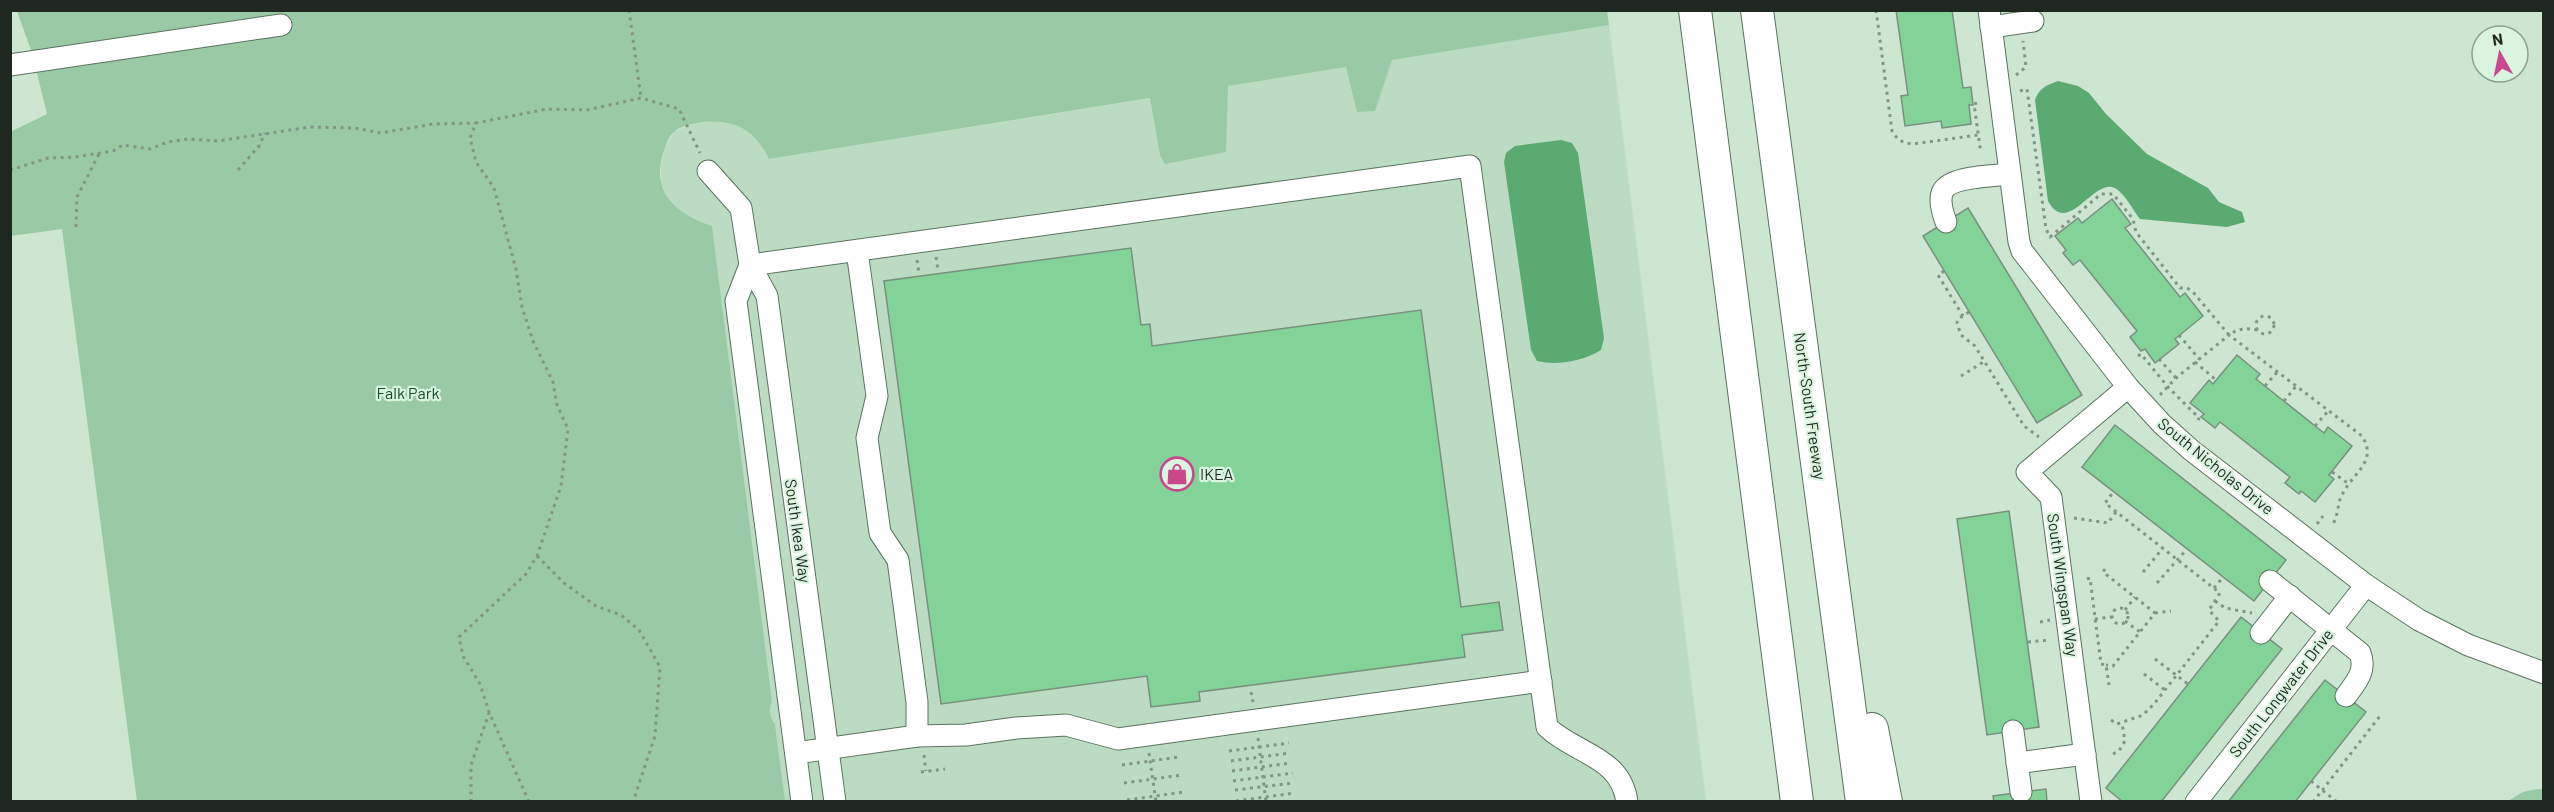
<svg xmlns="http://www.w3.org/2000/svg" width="2554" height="812" font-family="Barlow,sans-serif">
<rect width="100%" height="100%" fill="#cce6d1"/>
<path fill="#bbdcc2" d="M1609,25L1706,801H785L775,724L771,720L692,219L671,204L661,184V164L666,146L674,132L694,123L724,121L744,128L760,141L770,159Z"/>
<g fill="#9acaa5">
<path d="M1607,10L1609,25L1392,60L1375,111L1357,112L1346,67L1228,86L1226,152L1165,164L1160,155L1150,98L769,159C754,129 737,120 703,122C694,123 680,126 674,132C667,138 665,149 662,157C652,196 680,215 712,226L772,702C768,709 770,718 775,724L785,801H137L62,229L11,236L10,132L47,114L32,53L17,11Z"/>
<path d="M2537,789H2543V801H2508L2523,792Z"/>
</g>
<g fill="#5baa71">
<path d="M2058,81L2078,86L2089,93L2106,114L2147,154L2208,188L2219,202L2242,212L2245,222L2227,227L2140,219C2133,210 2123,190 2112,187C2091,183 2067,236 2048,201L2035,100C2039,88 2047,85 2058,81Z"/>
<path d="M1561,140L1572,143L1578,153L1604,338L1601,350C1583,361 1557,366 1537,361L1531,350L1504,162L1506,153L1515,146Z"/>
</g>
<g fill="#83d398" stroke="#78907d" stroke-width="1.5">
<path d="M1896,10H1952L1963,88L1971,87L1973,105H1969L1971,124L1942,128L1941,121L1905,126L1901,96L1908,95Z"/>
<path d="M2112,199L2131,224L2125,228L2180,297L2185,293L2203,316L2175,339L2179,344L2155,363L2145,349L2141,351L2130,337L2137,331L2080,260L2073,265L2063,253L2066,250L2055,236L2078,218L2082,223Z"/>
<path d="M1968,208L2082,395L2037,423L1923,236Z"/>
<path d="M1131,248L1141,325L1150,324L1152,346L1421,310L1461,607L1499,602L1503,630L1462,635L1465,657L1199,692L1200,701L1151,707L1147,676L941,704L884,281Z"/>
<path d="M2237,355L2260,374L2256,379L2324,433L2328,427L2352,446L2329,475L2334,479L2315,502L2301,491L2299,494L2285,483L2290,477L2220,422L2215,428L2201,417L2204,414L2190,403L2209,380L2213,384Z"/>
<path d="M2115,425L2286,560L2254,601L2082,467Z"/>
<path d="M2009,511L2039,727L1987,735L1957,519Z"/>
<path d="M2241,617L2282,649L2161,802H2123L2106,788Z"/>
<path d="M2325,680L2366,712L2295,802H2228Z"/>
<path d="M2046,789L2047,802H1994L1993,796Z"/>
</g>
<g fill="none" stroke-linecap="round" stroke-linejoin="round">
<g stroke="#5b7360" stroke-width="23">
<g id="minor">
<path d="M1989,10L2019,242L2022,251L2128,387L2162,424L2191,450L2366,585L2419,620L2468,645L2544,673"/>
<path d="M1991,27L2033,21"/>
<path d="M10,65L281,25"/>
<path d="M708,171L741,208L750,265L767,296L835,802"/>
<path d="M1946,222C1943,214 1939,202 1942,193C1948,176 1994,176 2010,174"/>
<path d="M857,251L877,396L867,438L880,533L898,560L917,702V736"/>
<path d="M750,265L1470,166L1547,727C1575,754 1621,756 1627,802"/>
<path d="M750,265L736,301L802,802"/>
<path d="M2270,581L2360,653C2367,671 2356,682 2346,696"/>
<path d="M2261,633L2290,596"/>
<path d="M2013,731L2021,792"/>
<path d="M796,753L917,736L966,735L1016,728L1066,725L1118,739L1541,681"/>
<path d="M2017,763L2085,754"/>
<path d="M2091,802L2051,497L2027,472L2128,387"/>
<path d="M2196,802L2366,585"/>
</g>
</g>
<g stroke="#5b7360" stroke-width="34">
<g id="highway">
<path d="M1695,10L1797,802"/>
<path d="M1757,10L1862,802"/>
<path d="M1872,729L1886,802"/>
</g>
</g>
<g stroke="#829586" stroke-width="3" stroke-dasharray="3 4.5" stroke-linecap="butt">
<path d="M629,10L641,98"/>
<path d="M1876,10L1892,131C1897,140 1903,143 1913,144L1978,135"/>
<path d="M2016,75L2026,67L2023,41"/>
<path d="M2020,91L2027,89L2046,229L2050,237L2101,194H2113L2133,219L2136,232L2180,288H2187L2193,292L2229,335C2239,328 2246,328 2258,330"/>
<path d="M1977,103L1974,104L1980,147L1982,146"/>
<path d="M10,170L48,158L75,157L113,151L123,145L150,149L168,142L188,139L218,141L310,127L355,128L381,133L433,124L476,123"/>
<path d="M238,170L259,146L265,133"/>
<path d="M76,227L77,197L100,152"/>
<path d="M936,257L938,270"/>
<path d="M917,260L919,273"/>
<path d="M1944,271L1938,275L1963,316"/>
<path d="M1969,312L1958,319L1957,323L1961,335L1975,346L2024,426L2039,437"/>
<circle cx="2265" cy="325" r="9"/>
<path d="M2179,335L2199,359"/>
<path d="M2138,356L2141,354L2168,387L2199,418L2198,420"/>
<path d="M2159,359L2176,378"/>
<path d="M2195,362L2216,380"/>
<path d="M1961,376L1985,361"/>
<path d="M2265,386L2278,371"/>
<path d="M2160,395L2176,378L2229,335L2362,436C2378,461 2354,472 2343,493C2337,502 2339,514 2333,524"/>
<path d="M2284,401L2297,385"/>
<path d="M2315,426L2329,410"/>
<path d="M2332,472L2349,484"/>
<path d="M2074,518L2108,523L2116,512"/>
<path d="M2317,524L2323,516"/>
<path d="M537,556L564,583L596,606L621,615L639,630L660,667L655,736L633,802"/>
<path d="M2105,569L2103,572L2155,613L2113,666L2106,665"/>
<path d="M2143,572L2163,548"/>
<path d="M2087,579L2090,578L2101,664L2106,665L2109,685"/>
<path d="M2157,583L2187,549"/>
<path d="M2214,588L2223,577"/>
<path d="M2215,601L2225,608L2252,613"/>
<circle cx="2120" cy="616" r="8"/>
<path d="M2125,610L2135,597"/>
<path d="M2155,613L2171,611"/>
<path d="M2095,619L2111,617"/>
<path d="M2125,621L2140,632"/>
<path d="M2040,622L2050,620"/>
<path d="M2028,642L2050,640"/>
<path d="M2155,659L2188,684"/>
<path d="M2144,674L2165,690"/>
<path d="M1251,692L1253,702"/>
<path d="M2111,720L2117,724L2143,715L2154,704L2219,621L2209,610L2220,593L2105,503L2114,491"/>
<path d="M1258,738L1266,802"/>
<path d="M1229,751L1289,743"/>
<path d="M1149,753L1156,802"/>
<path d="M2113,754L2119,751L2125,741L2122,723"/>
<path d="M924,755L926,771"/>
<path d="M1231,761L1290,753"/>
<path d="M1122,765L1179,757"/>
<path d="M1232,771L1291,763"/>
<path d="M921,772L945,769"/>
<path d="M1233,781L1293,773"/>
<path d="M2311,781L2337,802"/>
<path d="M1124,783L1182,775"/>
<path d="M1235,790L1294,783"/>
<path d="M1127,800L1184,792"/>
<path d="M1236,801L1295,793"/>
<path d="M471,802V765L489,713"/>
<path d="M529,802L489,712L480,684L463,656L459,637L526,574L537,556L561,486L568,429L557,405L553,382L533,341L522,307L516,269L494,188L476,162L470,138L476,123L547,109L587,110L641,98L679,109L700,153"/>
<path d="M2313,802L2380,716L2382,717"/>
</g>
<use href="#minor" stroke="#fff" stroke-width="21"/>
<use href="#highway" stroke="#fff" stroke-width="32"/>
</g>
<defs>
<g id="shop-ring" transform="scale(1.725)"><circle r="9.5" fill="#d9f4df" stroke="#cb478c" stroke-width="1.5"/><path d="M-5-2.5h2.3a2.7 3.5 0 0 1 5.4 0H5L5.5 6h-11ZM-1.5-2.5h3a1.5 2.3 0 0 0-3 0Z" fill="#cb478c"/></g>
</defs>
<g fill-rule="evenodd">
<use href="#shop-ring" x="1177" y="474"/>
</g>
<g text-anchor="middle" stroke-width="4.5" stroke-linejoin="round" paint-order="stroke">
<g font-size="16" fill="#144e29" stroke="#d9f4df">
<text x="408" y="399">Falk Park</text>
</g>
<g font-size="16" fill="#1e2820" stroke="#d9f4df">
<text transform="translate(1810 406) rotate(82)" y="6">North-South Freeway</text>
<text transform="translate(2216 466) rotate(39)" y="6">South Nicholas Drive</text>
<text transform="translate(798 531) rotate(82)" y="6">South Ikea Way</text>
<text transform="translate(2063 585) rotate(82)" y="6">South Wingspan Way</text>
<text transform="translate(2281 693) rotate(-52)" y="6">South Longwater Drive</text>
</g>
<g font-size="16" fill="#1e2820" stroke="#d9f4df" text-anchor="start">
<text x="1200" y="480">IKEA</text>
</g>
</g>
<rect width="2554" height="812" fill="none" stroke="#1e2820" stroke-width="24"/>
<g transform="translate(2500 54) rotate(351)"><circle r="28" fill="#d9f4df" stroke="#8ea293" stroke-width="1.5"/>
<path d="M0-4.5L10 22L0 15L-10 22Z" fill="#cb478c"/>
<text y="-9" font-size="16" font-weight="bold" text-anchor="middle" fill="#1e2820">N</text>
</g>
</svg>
